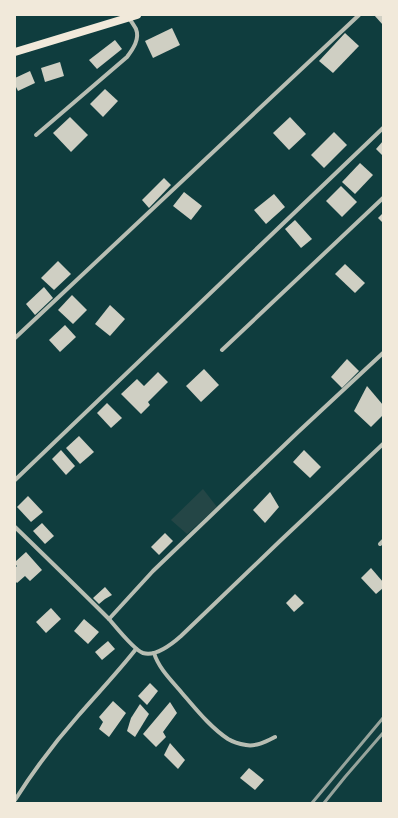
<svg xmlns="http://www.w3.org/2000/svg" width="398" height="818" font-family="Rubik,sans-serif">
<rect width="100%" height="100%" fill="#0f3d3e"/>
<path fill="#244646" d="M203,489L217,507L187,534L171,520Z"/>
<g fill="#cfcfc3">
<path d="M374,15H383V25Z"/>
<path d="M172,28L180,45L153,58L145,41Z"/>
<path d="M345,33L359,46L333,73L319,61Z"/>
<path d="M115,40L122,49L97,69L89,60Z"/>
<path d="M60,62L64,76L45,82L41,68Z"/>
<path d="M30,71L35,83L18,91L15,85V78Z"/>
<path d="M105,89L118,101L103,117L90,104Z"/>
<path d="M70,117L88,135L71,152L53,133Z"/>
<path d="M290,117L306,134L289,150L273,133Z"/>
<path d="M334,132L347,145L324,168L311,155Z"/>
<path d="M383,141V156L376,149Z"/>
<path d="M360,163L373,175L355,194L342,182Z"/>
<path d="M164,178L171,185L149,208L142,200Z"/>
<path d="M341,186L357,202L342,217L326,201Z"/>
<path d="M184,192L202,206L191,220L173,206Z"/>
<path d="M274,194L285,207L266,224L254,210Z"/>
<path d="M383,213V223L378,218Z"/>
<path d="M295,220L312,239L301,248L285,229Z"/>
<path d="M58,261L71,274L54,290L41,278Z"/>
<path d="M345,264L365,283L355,293L335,274Z"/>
<path d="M44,287L53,298L35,315L26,304Z"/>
<path d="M72,295L87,310L73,324L58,310Z"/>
<path d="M110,305L125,319L110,336L95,324Z"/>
<path d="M65,325L76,337L60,352L49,340Z"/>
<path d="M347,359L359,371L342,388L331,377Z"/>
<path d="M204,369L219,385L201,402L186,386Z"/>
<path d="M158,372L168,382L148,402L150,405L141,414L121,394L137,379L144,386Z"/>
<path d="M367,386L383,405V415L371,427L354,411Z"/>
<path d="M107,403L122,418L111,428L97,413Z"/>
<path d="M79,436L94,452L80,464L66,448Z"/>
<path d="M61,450L75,466L66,475L52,459Z"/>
<path d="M304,450L321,467L310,478L293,462Z"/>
<path d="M270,492L279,507L265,523L253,510Z"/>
<path d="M28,496L43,512L31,522L17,507Z"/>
<path d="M42,523L54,536L45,544L33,531Z"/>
<path d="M165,533L173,541L159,555L151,547Z"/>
<path d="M26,552L42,570L30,581L25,576L17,583L15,581V568L17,566L15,564V562Z"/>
<path d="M371,568L383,582V588L376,594L361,578Z"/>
<path d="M105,587L112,595L105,599L99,604L93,598Z"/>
<path d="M295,594L304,603L294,612L286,603Z"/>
<path d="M51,608L61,619L46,633L36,622Z"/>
<path d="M84,619L99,632L88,644L74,631Z"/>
<path d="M108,641L115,649L102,660L95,652Z"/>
<path d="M150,683L158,691L147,705L138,696Z"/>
<path d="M113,701L126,713L109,737L99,729L103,722L99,717Z"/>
<path d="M170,702L177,713L163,732L166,737L156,747L143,734Z"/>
<path d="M140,704L149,714L135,737L127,731L131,718Z"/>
<path d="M170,743L185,760L178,769L164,755Z"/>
<path d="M249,768L264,780L255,790L240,778Z"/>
</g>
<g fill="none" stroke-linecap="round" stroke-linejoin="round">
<g stroke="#b8beb3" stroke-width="4">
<path d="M36,135L127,57C133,49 140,39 136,29C134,25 131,21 129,18"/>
<path d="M15,338L359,15"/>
<path d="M222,350L383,198"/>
<path d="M15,480L383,128"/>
<path d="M15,527C46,557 78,588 109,619C116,627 134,650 143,653C156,657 172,644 181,636L280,541L383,444"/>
<path d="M380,544L383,541"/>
<path d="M109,619L153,571L297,433L383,353"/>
<path d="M154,653C159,669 172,681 182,693C196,709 210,727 228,739C233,742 240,744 246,745C256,747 267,741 275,737"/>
<path d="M15,800C34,770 55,742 78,716C97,694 118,672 136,649"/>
</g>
<path stroke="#f1e9da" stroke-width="8" d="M15,52L137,15"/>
<g stroke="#97a49c" stroke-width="3">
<path d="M312,803L383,718"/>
<path d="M324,803L345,777L383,733"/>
</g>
</g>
<rect width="398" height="818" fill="none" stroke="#f1e9da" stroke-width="32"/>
</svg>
